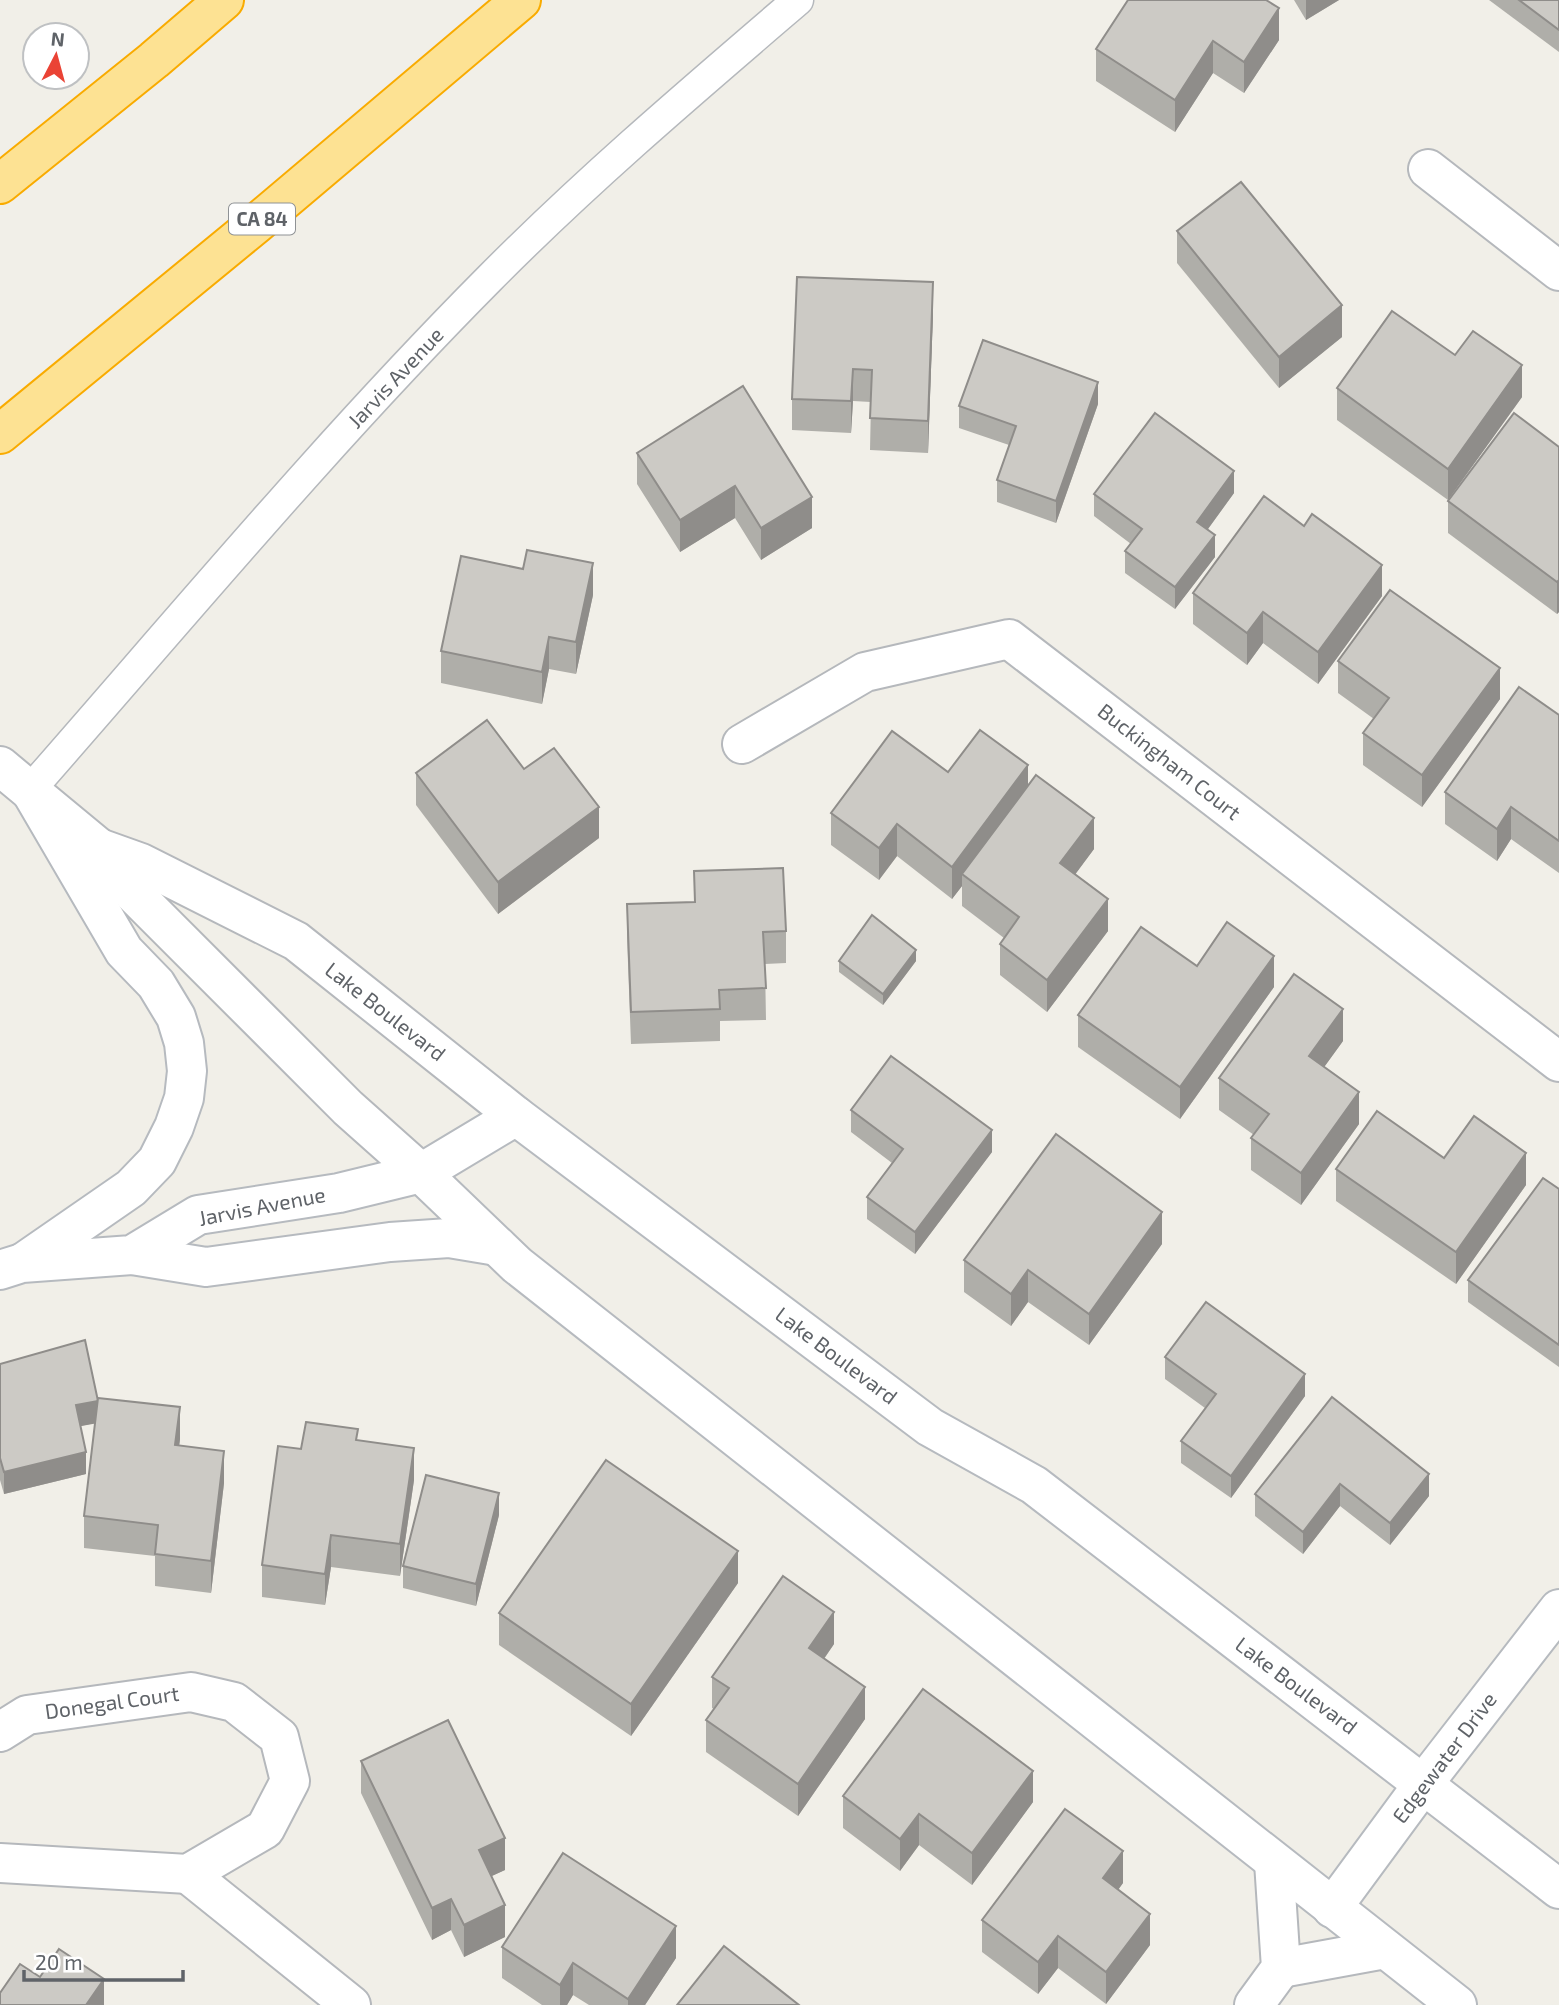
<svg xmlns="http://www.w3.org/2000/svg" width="1559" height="2005" font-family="'Exo 2',sans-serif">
<rect width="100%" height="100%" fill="#f1efe8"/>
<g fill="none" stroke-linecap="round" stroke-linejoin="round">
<g stroke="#b5b8bc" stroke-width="33">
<path id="lane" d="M30,790C181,618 328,441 489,279C587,180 693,90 798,0"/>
</g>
<g stroke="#b5b8bc" stroke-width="42">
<g id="street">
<path d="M1428,169L1559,271"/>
<path d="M742,744L865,672L1009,639L1559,1062"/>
<path d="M0,766L99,848L134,894L348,1108L421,1173"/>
<path d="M99,848L141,863L296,941L516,1116"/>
<path d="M0,1732L27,1715L191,1692L234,1702L279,1737L290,1781L265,1829L188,1874L0,1863"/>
<path d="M188,1874L351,2005"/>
<path d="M1281,1968L1385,1949"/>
<path d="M1254,2005L1281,1968L1274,1862"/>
</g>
</g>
<g stroke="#b6babf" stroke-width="42">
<g id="secondary">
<path d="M421,1173L517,1265L1457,2005"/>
<path d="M132,1255L206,1267L390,1242L449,1238L497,1246"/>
<path d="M24,1262L131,1188L157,1161L174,1127L184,1098L187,1071L184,1043L176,1017L156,984L124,951L30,790"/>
<path d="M0,1270L22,1263L132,1255L198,1215L339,1193L421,1173L516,1116L930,1427L1034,1485L1559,1889"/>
<path d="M1332,1908L1424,1783L1559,1609"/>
</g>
</g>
<g stroke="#f9ab00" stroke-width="42">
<g id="highway">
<path d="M0,184L154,60L224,0"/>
<path d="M0,434L256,224L521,0"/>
</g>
</g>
<use href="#lane" stroke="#fff" stroke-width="30"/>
<use href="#street" stroke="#fff" stroke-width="38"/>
<use href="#secondary" stroke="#fff" stroke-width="38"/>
<use href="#highway" stroke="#fde293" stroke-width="38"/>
</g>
<g fill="#afaea9">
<path d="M1128,0L1279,40L1244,93L1213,73L1175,132L1096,81V49Z"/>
<path d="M1294,0H1339L1306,20Z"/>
<path d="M1489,0H1559V52Z"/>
<path d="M1177,231L1342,337L1279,388L1177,263Z"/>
<path d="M933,314L928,453L870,450L871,402L853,401L851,433L792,430V399Z"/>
<path d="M1455,355L1522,397L1448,500L1337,420V388Z"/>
<path d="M743,386L812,528L761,560L735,518L680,552L637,484V453Z"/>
<path d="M1098,404L1056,523L997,502V480L1009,445L959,428V406Z"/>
<path d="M1559,447V612L1557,614L1448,533V501Z"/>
<path d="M1234,493L1208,529L1215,557L1175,609L1125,573V551L1131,544L1094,516V494Z"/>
<path d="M1193,593L1382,596L1318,684L1263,643L1247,665L1193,624Z"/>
<path d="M593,595L576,674L549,669L542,704L441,683V651Z"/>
<path d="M1338,661L1500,699L1422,807L1363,765V733L1374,719L1338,693Z"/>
<path d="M1559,715V873L1511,839L1497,861L1445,824V792Z"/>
<path d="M524,769L599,838L498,914L416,805V773Z"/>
<path d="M948,772L1028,786L1094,849L1075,874L1108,931L1047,1012L1000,975V944L1004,938L962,906V886L952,899L897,856L879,880L831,845V813Z"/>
<path d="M694,871L786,931V963L765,964L766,1020L720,1021V1041L631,1044L627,936V904L694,902Z"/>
<path d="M839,961H916L883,1005L839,972Z"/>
<path d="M1197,966L1274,987L1180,1119L1078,1047V1015Z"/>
<path d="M1343,1041L1324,1067L1359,1124L1301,1205L1251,1170V1138L1254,1135L1219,1110V1078Z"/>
<path d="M851,1110L992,1152L915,1254L867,1219V1197L892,1163L851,1132Z"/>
<path d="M1336,1169L1526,1185L1456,1284L1336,1201Z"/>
<path d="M1559,1189V1367L1468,1302V1280Z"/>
<path d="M1162,1244L1089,1345L1028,1302L1011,1326L964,1292V1260Z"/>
<path d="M1165,1357L1305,1396L1231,1498L1181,1463V1441L1205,1408L1165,1379Z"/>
<path d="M0,1364L98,1400L180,1439L179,1446L224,1483L211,1593L155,1586V1556L84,1548V1516L95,1423L80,1426L86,1474L4,1494L0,1480Z"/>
<path d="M1332,1397L1429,1496L1390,1545L1340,1506L1303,1554L1255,1516V1494Z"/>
<path d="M358,1440L414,1480L400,1576L331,1567L325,1605L262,1597V1565L301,1449Z"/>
<path d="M499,1515L476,1606L403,1588V1566Z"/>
<path d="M738,1583L631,1736L499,1645V1613Z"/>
<path d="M834,1644L824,1659L865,1719L798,1816L706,1752V1720L714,1709L712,1708V1677Z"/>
<path d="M361,1761L505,1870L491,1876L505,1937L464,1957L451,1930L432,1940L361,1793Z"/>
<path d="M843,1796L1033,1802L972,1885L919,1845L900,1871L843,1828Z"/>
<path d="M1123,1883L1118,1890L1150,1945L1106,2004L1058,1968L1038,1994L982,1952V1920Z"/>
<path d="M502,1947L676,1958L645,2005H589L573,1995L567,2005H542L502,1978Z"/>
</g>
<g fill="#8f8d8a">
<path d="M1306,0H1339L1306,20Z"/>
<path d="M1279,8V40L1244,93V62Z"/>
<path d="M1213,41V73L1175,132V100Z"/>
<path d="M933,282V314L928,453V421Z"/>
<path d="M1342,305V337L1279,388V357Z"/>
<path d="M1522,365V397L1448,500V469Z"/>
<path d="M853,369V401L851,433V401Z"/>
<path d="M1098,382V404L1056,523V501Z"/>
<path d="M1234,471V493L1197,544V522Z"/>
<path d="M735,486V518L680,552V520Z"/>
<path d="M812,497V528L761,560V528Z"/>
<path d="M1215,535V557L1175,609V587Z"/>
<path d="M593,563V595L576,674V642Z"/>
<path d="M1382,565V596L1318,684V652Z"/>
<path d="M1559,580V612L1557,614V582Z"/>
<path d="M1263,612V643L1247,665V633Z"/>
<path d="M549,637V669L542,704V672Z"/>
<path d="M1500,668V699L1422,807V775Z"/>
<path d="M1028,765V797L962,874V886L952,899V867Z"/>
<path d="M599,807V838L498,914V882Z"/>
<path d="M1511,807V839L1497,861V829Z"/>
<path d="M1094,818V849L1060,895V863Z"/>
<path d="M897,824V856L879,880V848Z"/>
<path d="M1108,899V931L1047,1012V980Z"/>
<path d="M916,950V961L883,1005V994Z"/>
<path d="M1274,956V987L1180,1119V1087Z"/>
<path d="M1343,1009V1041L1309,1088V1056Z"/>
<path d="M1359,1092V1124L1301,1205V1173Z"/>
<path d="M992,1130V1152L915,1254V1232Z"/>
<path d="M1526,1153V1185L1456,1284V1252Z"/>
<path d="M1162,1212V1244L1089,1345V1314Z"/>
<path d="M1028,1270V1302L1011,1326V1294Z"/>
<path d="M1305,1374V1396L1231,1498V1476Z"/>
<path d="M98,1401V1423L76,1427V1405Z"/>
<path d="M180,1407V1439L175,1477V1445Z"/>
<path d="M414,1448V1480L400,1576V1544Z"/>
<path d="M224,1451V1483L211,1593V1561Z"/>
<path d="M86,1452V1474L4,1494V1472Z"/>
<path d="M1429,1474V1496L1390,1545V1523Z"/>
<path d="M1340,1484V1506L1303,1554V1532Z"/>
<path d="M499,1493V1515L476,1606V1584Z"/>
<path d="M331,1535V1567L325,1605V1574Z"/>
<path d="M738,1551V1583L631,1736V1704Z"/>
<path d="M834,1612V1644L809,1680V1648Z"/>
<path d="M865,1687V1719L798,1816V1784Z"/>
<path d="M1033,1771V1802L972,1885V1853Z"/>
<path d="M919,1814V1845L900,1871V1839Z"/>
<path d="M505,1838V1870L479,1882V1850Z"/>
<path d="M1123,1851V1883L1103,1910V1878Z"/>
<path d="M451,1899V1930L432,1940V1908Z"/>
<path d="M505,1905V1937L464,1957V1925Z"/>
<path d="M1150,1914V1945L1106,2004V1972Z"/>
<path d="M676,1926V1958L645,2005H628V1999Z"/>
<path d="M1058,1936V1968L1038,1994V1962Z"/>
<path d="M573,1963V1995L567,2005H560V1985Z"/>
<path d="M104,1979V2005H86Z"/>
</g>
<g fill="#cccac5" stroke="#8f8d8a" stroke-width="2">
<path d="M1128,0H1266L1279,8L1244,62L1213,41L1175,100L1096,49Z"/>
<path d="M1519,0H1559V30Z"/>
<path d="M1241,182L1342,305L1279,357L1177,231Z"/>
<path d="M797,277L933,282L928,421L870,418L872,370L853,369L851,401L792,399Z"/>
<path d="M1392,311L1455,355L1473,331L1522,365L1448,469L1337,388Z"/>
<path d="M983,340L1098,382L1056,501L997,480L1016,426L959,406Z"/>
<path d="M743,386L812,497L761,528L735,486L680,520L637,453Z"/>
<path d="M1155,413L1234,471L1197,522L1215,535L1175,587L1125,551L1142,529L1094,494Z"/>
<path d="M1514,413L1559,447V580L1557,582L1448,501Z"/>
<path d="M1264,496L1304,526L1312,514L1382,565L1318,652L1263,612L1247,633L1193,593Z"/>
<path d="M527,550L593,563L576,642L549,637L542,672L441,651L461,556L523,569Z"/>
<path d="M1390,590L1500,668L1422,775L1363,733L1389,698L1338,661Z"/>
<path d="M1519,687L1559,715V841L1511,807L1497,829L1445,792Z"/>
<path d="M487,720L524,769L554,748L599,807L498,882L416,773Z"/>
<path d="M980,730L1028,765L952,867L897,824L879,848L831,813L892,731L948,772Z"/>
<path d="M1036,775L1094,818L1060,863L1108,899L1047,980L1000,944L1019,917L962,874Z"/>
<path d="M783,868L786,931L763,932L766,988L719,990L720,1009L631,1012L627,904L695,902L694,871Z"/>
<path d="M872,915L916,950L883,994L839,961Z"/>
<path d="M1227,922L1274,956L1180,1087L1078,1015L1141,927L1197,966Z"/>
<path d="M1294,974L1343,1009L1309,1056L1359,1092L1301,1173L1251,1138L1269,1114L1219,1078Z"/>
<path d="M891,1056L992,1130L915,1232L867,1197L903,1149L851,1110Z"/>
<path d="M1377,1111L1444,1158L1474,1116L1526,1153L1456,1252L1336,1169Z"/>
<path d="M1056,1134L1162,1212L1089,1314L1028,1270L1011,1294L964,1260Z"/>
<path d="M1543,1178L1559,1189V1345L1468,1280Z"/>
<path d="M1206,1302L1305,1374L1231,1476L1181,1441L1216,1394L1165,1357Z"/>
<path d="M85,1340L98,1401L76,1405L86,1452L4,1472L0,1458V1364Z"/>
<path d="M1332,1397L1429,1474L1390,1523L1340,1484L1303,1532L1255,1494Z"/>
<path d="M98,1398L180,1407L175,1445L224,1451L211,1561L155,1554L158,1525L84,1516Z"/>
<path d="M306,1422L358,1429L356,1440L414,1448L400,1544L331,1535L325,1574L262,1565L278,1446L301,1449Z"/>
<path d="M606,1460L738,1551L631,1704L499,1613Z"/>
<path d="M426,1475L499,1493L476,1584L403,1566Z"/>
<path d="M783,1576L834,1612L809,1648L865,1687L798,1784L706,1720L729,1688L712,1677Z"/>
<path d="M923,1689L1033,1771L972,1853L919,1814L900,1839L843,1796Z"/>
<path d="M448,1720L505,1838L479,1850L505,1905L464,1925L451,1899L432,1908L361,1761Z"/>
<path d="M1065,1809L1123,1851L1103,1878L1150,1914L1106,1972L1058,1936L1038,1962L982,1920Z"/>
<path d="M563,1853L676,1926L628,1999L573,1963L560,1985L502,1947Z"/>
<path d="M724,1946L799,2005H677Z"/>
<path d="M59,1949L104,1979L86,2005H0V1993L20,1964L40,1977Z"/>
</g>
<g text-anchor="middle" stroke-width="7" stroke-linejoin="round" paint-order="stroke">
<rect fill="#fff" stroke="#8f9295" stroke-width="2" x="229" y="203.5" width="66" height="31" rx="5"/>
<g font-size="19" font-weight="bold" fill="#5f6368">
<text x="262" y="226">CA 84</text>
</g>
<g font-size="21" fill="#5f6368" stroke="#fff">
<text transform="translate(396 378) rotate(-47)" y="7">Jarvis Avenue</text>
<text transform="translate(1169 762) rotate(38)" y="7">Buckingham Court</text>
<text transform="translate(385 1012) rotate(38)" y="7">Lake Boulevard</text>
<text transform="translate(262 1207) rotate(-11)" y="7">Jarvis Avenue</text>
<text transform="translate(836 1356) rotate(37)" y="7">Lake Boulevard</text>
<text transform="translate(1296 1686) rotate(37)" y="7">Lake Boulevard</text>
<text transform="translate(112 1703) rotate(-8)" y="7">Donegal Court</text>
<text transform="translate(1445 1758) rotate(-53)" y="7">Edgewater Drive</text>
</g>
</g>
<g transform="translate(56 56) rotate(6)"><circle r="33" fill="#ffffff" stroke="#bfc1c3" stroke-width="2"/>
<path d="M0-5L12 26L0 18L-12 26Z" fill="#ea4335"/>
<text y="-10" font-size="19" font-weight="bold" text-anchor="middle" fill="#5f6368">N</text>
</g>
<path d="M24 1970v10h159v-10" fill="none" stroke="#5f6368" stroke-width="3.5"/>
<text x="35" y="1970" font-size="21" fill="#5f6368" stroke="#ffffff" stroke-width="5" paint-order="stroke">20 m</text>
</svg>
